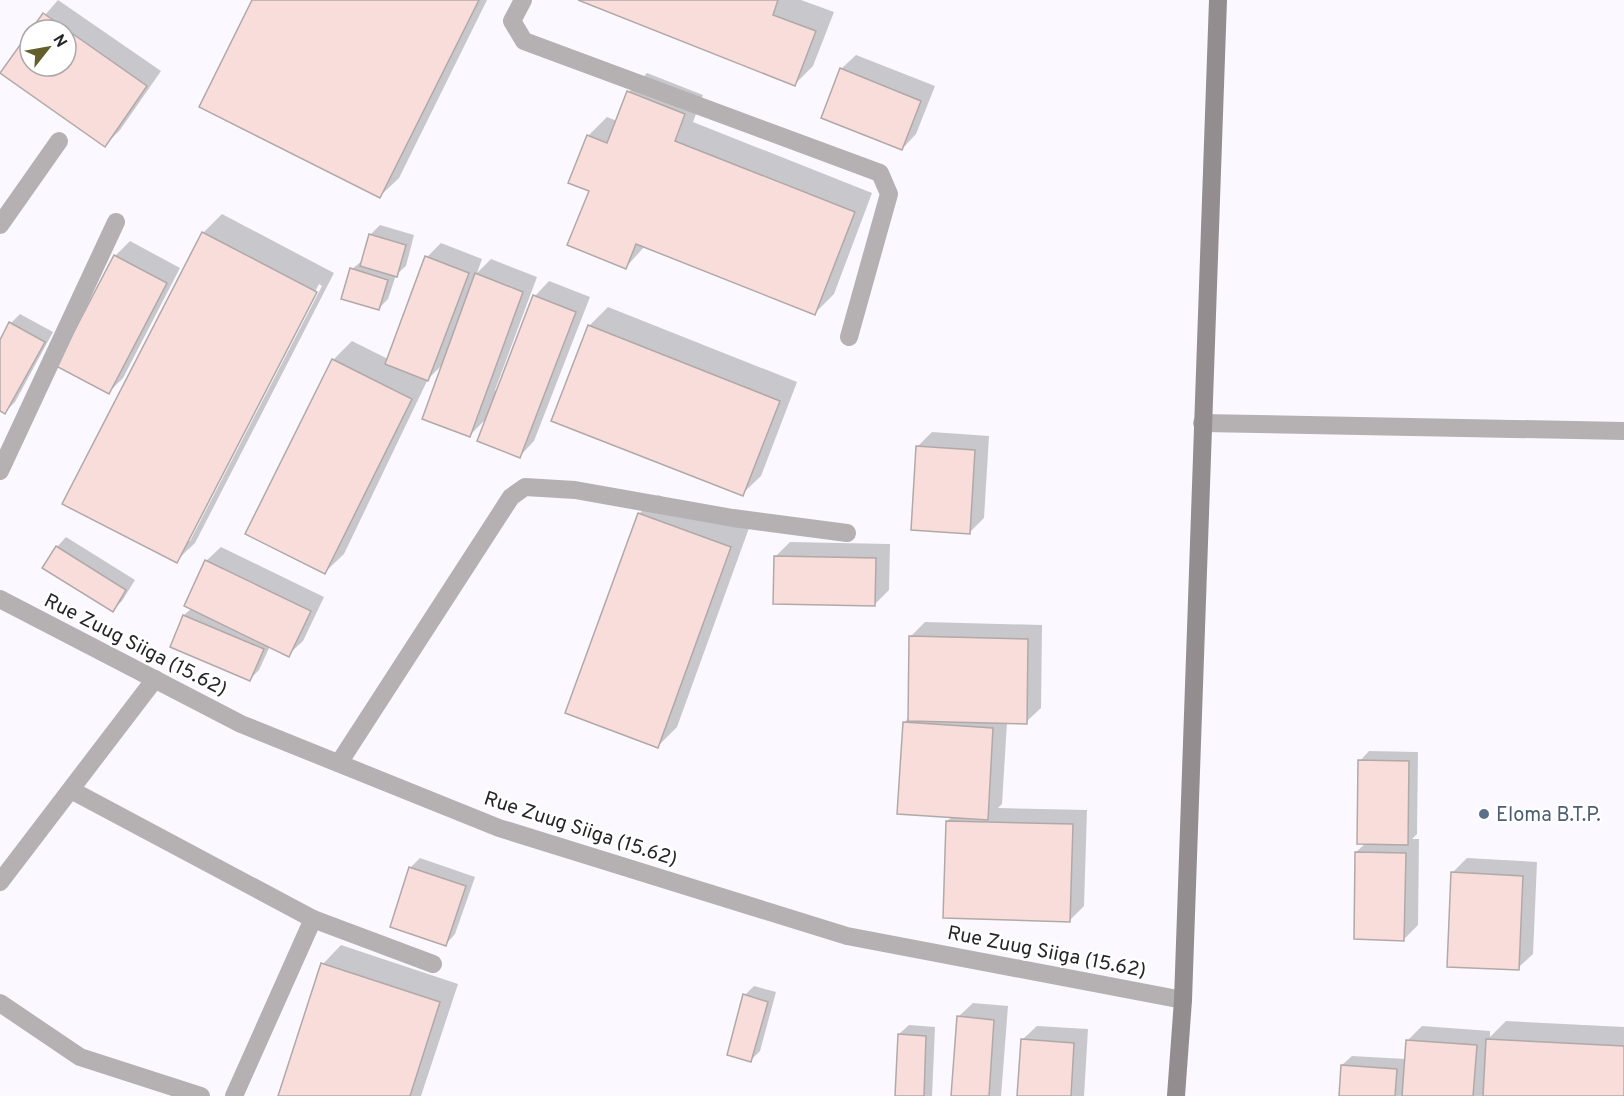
<svg xmlns="http://www.w3.org/2000/svg" width="1624" height="1096" font-family="Overpass,sans-serif">
<rect width="100%" height="100%" fill="#fbf9ff"/>
<g fill="#0003" fill-rule="evenodd">
<path d="M58,0L161,71L120,130L105,145L3,73L30,34V66H66V30H32Z"/>
<path d="M254,0H487L399,178L380,196Z"/>
<path d="M580,0H801L834,12L813,66L795,84Z"/>
<path d="M856,55L935,86L916,134L902,149L841,69Z"/>
<path d="M647,73L703,95L693,122L872,193L834,294L815,313L645,246L626,267L591,190L588,136L607,117L617,121L629,92Z"/>
<path d="M222,214L334,273L195,543L176,561L203,233ZM319,284L322,286L190,541H186Z"/>
<path d="M380,225L414,235L406,266L396,275L388,299L378,309L352,269L363,260L370,235Z"/>
<path d="M130,241L180,268L123,378L109,392L115,256Z"/>
<path d="M441,243L482,259L477,273L491,259L537,277L495,390L498,391L535,296L549,281L590,297L534,441L520,456L488,417L470,435L443,364L428,379L344,554L325,572L333,360L352,341L388,359L427,257Z"/>
<path d="M608,307L797,382L761,476L742,494L589,326Z"/>
<path d="M20,314L53,332L15,402L5,412L0,409V343L11,323Z"/>
<path d="M932,432L989,436L984,518L969,533L918,446Z"/>
<path d="M658,495L749,528L677,727L658,746L639,514Z"/>
<path d="M66,537L135,580L122,601L113,610L57,547Z"/>
<path d="M790,542L890,544L889,590L875,604L775,557Z"/>
<path d="M221,547L324,597L303,641L288,655L270,646L259,670L250,679L172,646L184,615L192,608L206,561Z"/>
<path d="M925,622L1042,625L1041,708L1026,722H1007L1002,804L998,808L1087,810L1084,906L1070,920L947,821L953,816L904,723L909,717L910,637Z"/>
<path d="M1369,751L1418,752L1417,834L1412,839H1419L1418,925L1404,939L1356,852L1366,843L1360,761Z"/>
<path d="M420,858L475,877L455,934L446,944L410,868Z"/>
<path d="M1467,858L1537,862L1533,954L1518,968L1452,873Z"/>
<path d="M341,945L458,984L421,1096H280L323,964Z"/>
<path d="M754,986L776,992L760,1051L751,1060L745,995Z"/>
<path d="M973,1003L1008,1006L1001,1096H952L958,1017Z"/>
<path d="M1506,1021L1624,1027V1096H1340L1342,1065L1352,1056L1406,1059L1407,1041L1422,1026L1490,1031V1037Z"/>
<path d="M909,1025L935,1027L932,1096H897L899,1034Z"/>
<path d="M1037,1026L1088,1029L1084,1096H1019L1022,1040Z"/>
</g>
<g fill="#f9ddda" stroke="#b1a9a8" stroke-width="1.5">
<path d="M252,0H479L380,198L199,107Z"/>
<path d="M578,0H778L773,15L816,31L795,86Z"/>
<path d="M43,13L147,86L105,147L0,73L30,31V66H66V30H31Z"/>
<path d="M840,68L921,101L902,150L821,118Z"/>
<path d="M627,91L685,114L675,141L855,212L815,315L636,244L626,269L567,245L589,191L568,183L587,135L607,143Z"/>
<path d="M202,232L317,292L177,563L62,504Z"/>
<path d="M369,234L406,245L397,277L360,266Z"/>
<path d="M114,255L167,283L109,394L56,366Z"/>
<path d="M425,256L469,273L428,381L385,364Z"/>
<path d="M350,268L388,280L379,310L341,299Z"/>
<path d="M475,273L523,292L470,437L422,419Z"/>
<path d="M533,295L576,312L520,458L477,441Z"/>
<path d="M9,322L45,342L5,414L0,411V340Z"/>
<path d="M588,325L780,401L743,496L551,421Z"/>
<path d="M332,359L412,399L325,574L245,534Z"/>
<path d="M916,446L975,450L970,534L911,530Z"/>
<path d="M638,513L731,547L658,748L565,713Z"/>
<path d="M56,546L126,590L113,612L42,568Z"/>
<path d="M774,556L876,558L875,606L773,604Z"/>
<path d="M205,560L311,611L289,657L184,606Z"/>
<path d="M183,615L264,649L250,681L170,647Z"/>
<path d="M909,636L1028,639L1027,724L908,721Z"/>
<path d="M903,722L993,728L988,820L897,814Z"/>
<path d="M1358,760L1409,761L1408,845L1357,844Z"/>
<path d="M946,821L1073,824L1070,922L943,918Z"/>
<path d="M1355,852L1406,853L1404,941L1354,939Z"/>
<path d="M409,867L466,886L446,946L390,927Z"/>
<path d="M1451,872L1523,876L1519,970L1447,967Z"/>
<path d="M321,963L440,1002L410,1096H278Z"/>
<path d="M743,994L768,1002L751,1062L727,1055Z"/>
<path d="M957,1016L994,1020L989,1096H951Z"/>
<path d="M898,1034L926,1036L924,1096H895Z"/>
<path d="M1021,1039L1074,1043L1071,1096H1017Z"/>
<path d="M1486,1039L1624,1046V1096H1483Z"/>
<path d="M1406,1040L1477,1045L1473,1096H1402Z"/>
<path d="M1341,1065L1397,1069L1395,1096H1339Z"/>
</g>
<g fill="none" stroke-linecap="round" stroke-linejoin="round">
<g stroke="#b5b1b2" stroke-width="18">
<path d="M523,0L512,21L524,41L880,173L889,194L849,337"/>
<path d="M0,225L59,141"/>
<path d="M0,471L116,222"/>
<path d="M339,763L511,497L525,487L575,490L733,518L847,533"/>
<path d="M71,790L313,919L433,964"/>
<path d="M0,882L155,679"/>
<path d="M0,1003L80,1057L201,1096"/>
<path d="M234,1096L313,919"/>
</g>
<g stroke="#b5b1b2" stroke-width="18">
<path d="M1202,423L1624,431"/>
<path d="M0,599L241,724L499,828L847,936L1183,1000"/>
</g>
<path stroke="#938d8f" stroke-width="18" d="M1176,1096L1183,1000L1218,0"/>
</g>
<circle fill="#5c6f8a" stroke="#fff" stroke-width="2" cx="1484" cy="814" r="6"/>
<g text-anchor="middle" stroke-width="5" stroke-linejoin="round" paint-order="stroke">
<g font-size="20" fill="#262528" stroke="#fff">
<text transform="translate(136 644) rotate(27)" y="7">Rue Zuug Siiga (15.62)</text>
<text transform="translate(581 828) rotate(18)" y="7">Rue Zuug Siiga (15.62)</text>
<text transform="translate(1047 951) rotate(11)" y="7">Rue Zuug Siiga (15.62)</text>
</g>
<g font-size="20" fill="#4e5e75" stroke="#fff" text-anchor="start">
<text x="1496" y="821">Eloma B.T.P.</text>
</g>
</g>
<g transform="translate(48 48) rotate(59)"><circle r="28" fill="#ffffff" stroke="#a8a8a9" stroke-width="1.5"/>
<path d="M0-4.5L10 22L0 15L-10 22Z" fill="#625f2c"/>
<text y="-9" font-size="16" font-weight="bold" text-anchor="middle" fill="#262528">N</text>
</g>
</svg>
